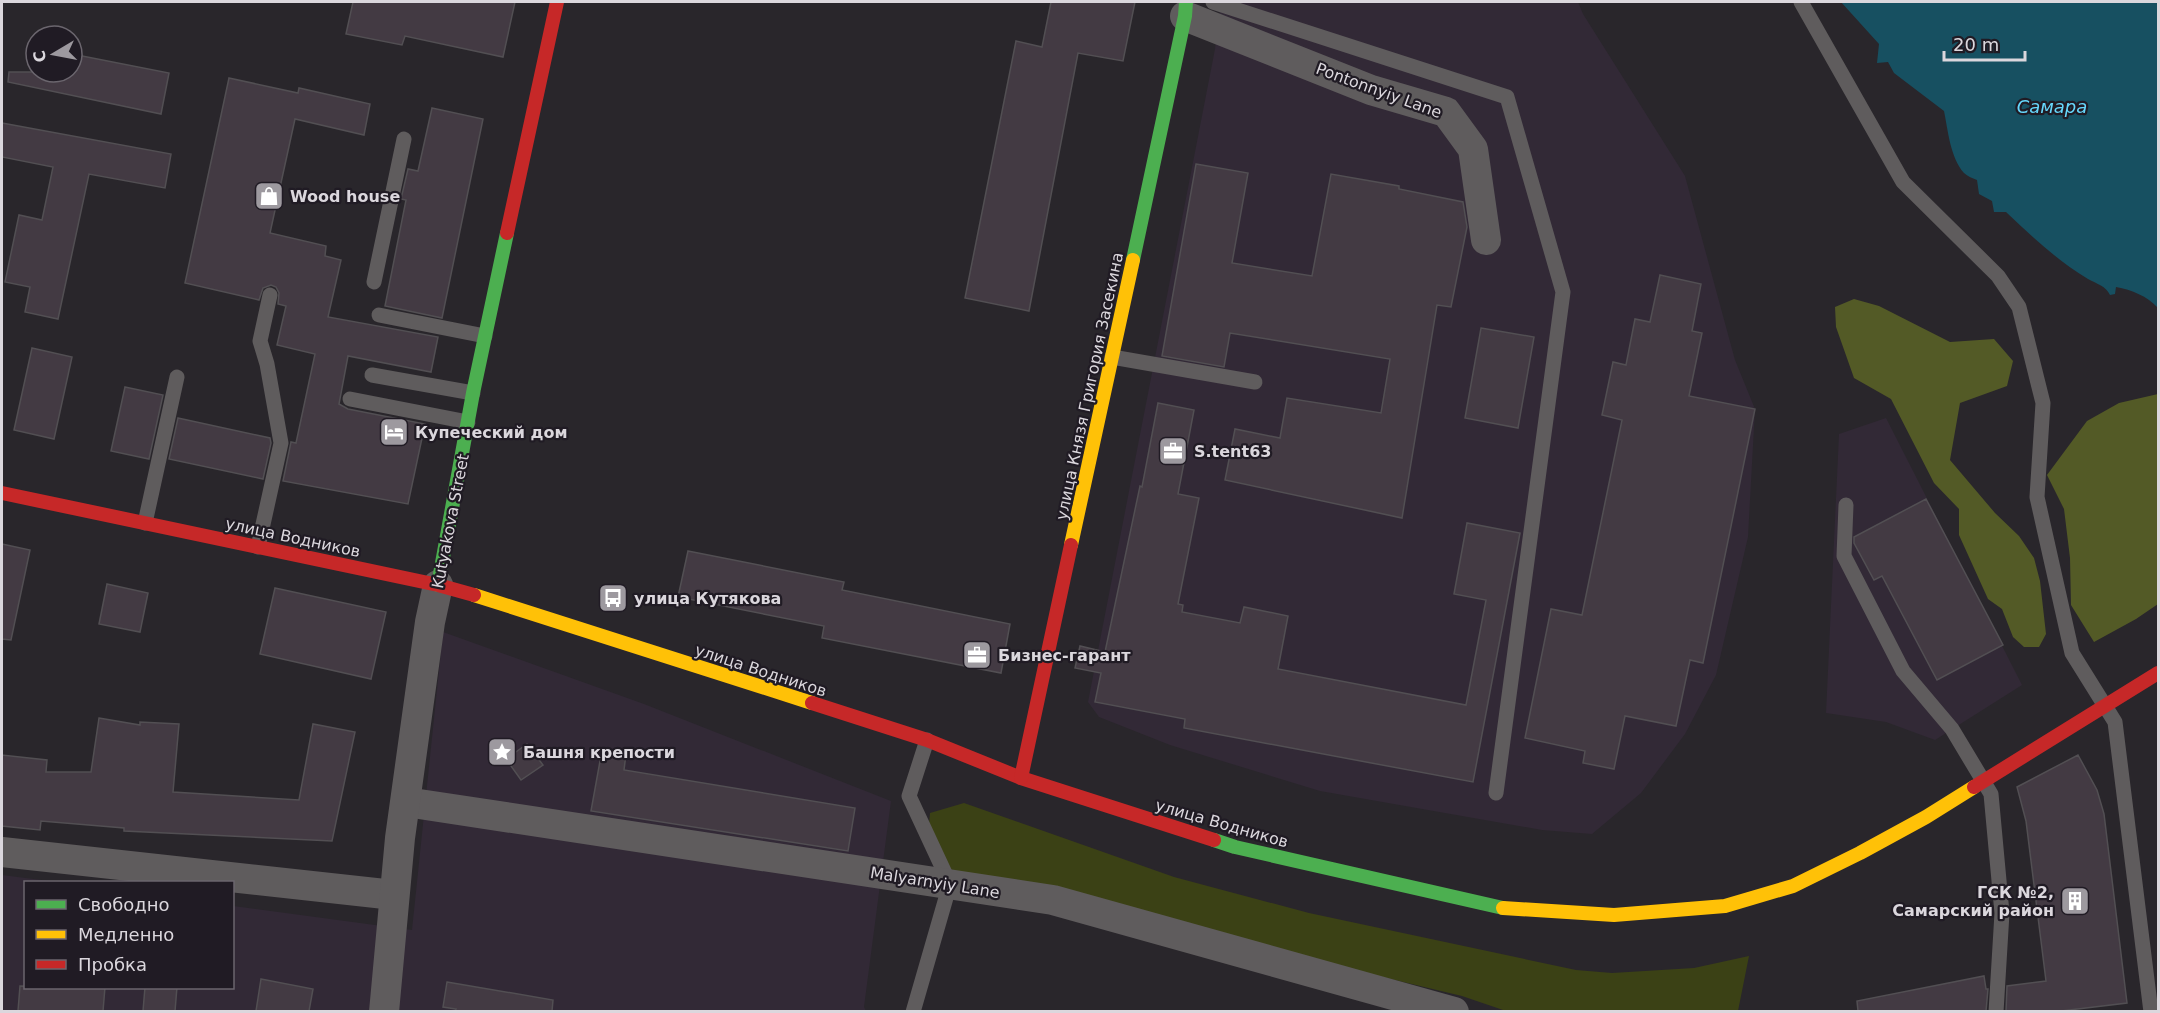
<svg xmlns="http://www.w3.org/2000/svg" width="2160" height="1013" font-family="'DejaVu Sans',sans-serif">
<rect width="100%" height="100%" fill="#29262b"/>
<g fill="#322936">
<path d="M1221,2H1578L1583,14L1685,176L1735,360L1755,409L1748,537L1716,675L1685,734L1641,793L1592,834L1542,830L1320,791L1170,745L1099,717L1088,702L1215,49Z"/>
<path d="M1886,418L2022,685L1935,740L1886,722L1826,713L1839,434Z"/>
<path d="M443,632L644,704L891,801L864,1007L866,1011H2V875L57,882H26V988H232L233,906L412,930Z"/>
</g>
<path fill="#3b4115" d="M964,803L1174,877L1309,913L1576,970L1612,973L1694,968L1749,956L1738,1011H1506L1462,996L1286,954L988,894L951,869L928,836L930,813Z"/>
<g fill="#535a26">
<path d="M1854,299L1879,306L1950,342L1994,339L2013,361L2007,386L1960,403L1950,460L1995,513L2019,536L2034,558L2040,581L2046,634L2039,647H2024L2013,637L2002,609L1988,599L1959,535V509L1934,483L1891,399L1854,378L1836,327L1835,307Z"/>
<path d="M2158,394V604L2136,619L2094,642L2071,605L2070,558L2064,509L2047,475L2087,421L2119,403Z"/>
</g>
<path fill="#175061" d="M1841,2H2158V308C2147,296 2132,290 2116,287L2115,294L2110,295C2106,286 2097,284 2088,279C2058,261 2031,236 2006,212H1994L1992,201L1979,194L1977,180C1972,178 1967,176 1964,173C1950,157 1948,130 1944,111L1894,73L1888,62L1877,63L1879,44Z"/>
<g fill="#433a43" stroke="#524f53" stroke-width="1.5">
<path d="M353,2H515L503,57L405,36L402,45L346,34Z"/>
<path d="M1051,2H1135L1123,61L1078,53L1029,311L965,298L1016,41L1042,47Z"/>
<path d="M72,54L169,73L161,114L8,82L9,72H72Z"/>
<path d="M229,78L298,93L299,88L370,104L364,135L295,119L270,233L326,246L325,256L341,260L328,317L438,337L431,372L348,356L339,404L348,409L425,424L408,504L283,481L291,442L296,443L315,354L277,345L286,306L278,304L279,293L276,287L271,285L263,288L259,300L185,283Z"/>
<path d="M432,108L483,119L442,318L385,306L406,200L401,199L408,169L418,171Z"/>
<path d="M2,123L171,154L165,188L89,174L58,319L25,312L30,287L5,282L19,215L42,220L53,167L2,157Z"/>
<path d="M1196,164L1248,173L1232,263L1312,276L1331,174L1399,186V189L1463,202L1467,227L1451,307L1437,305L1402,518L1225,480L1235,429L1280,438L1287,398L1381,413L1390,359L1230,333L1224,367L1162,356Z"/>
<path d="M1660,275L1701,284L1692,331L1702,333L1689,396L1755,409L1703,663L1690,660L1676,726L1625,716L1614,769L1583,763L1585,751L1525,738L1551,609L1582,615L1622,420L1602,415L1613,362L1626,365L1635,319L1650,322Z"/>
<path d="M1481,328L1534,337L1518,428L1465,418Z"/>
<path d="M32,348L72,357L54,439L14,430Z"/>
<path d="M125,387L163,395L149,459L111,451Z"/>
<path d="M1158,403L1194,410L1178,494L1199,498L1178,604L1183,605L1182,612L1240,623L1244,607L1288,616L1278,669L1466,705L1486,600L1454,594L1467,523L1520,533L1473,782L1184,728L1185,719L1095,702L1101,673L1075,668L1080,646L1105,652L1140,486L1142,487Z"/>
<path d="M178,418L270,438L271,443L263,479L169,459Z"/>
<path d="M1926,499L2003,645L1937,680L1882,576L1874,580L1854,543V537Z"/>
<path d="M2,544L30,550L11,640L2,639Z"/>
<path d="M688,551L844,582L842,590L1010,624L1001,673L822,638L824,626L678,597Z"/>
<path d="M107,584L148,593L140,632L99,624Z"/>
<path d="M275,588L386,612L371,679L260,654Z"/>
<path d="M99,718L140,725V722L179,724L173,792L299,800L313,724L355,732L332,841L124,831V828L41,821L40,830L2,826V755L47,760L46,772H91Z"/>
<path d="M527,744L543,765L521,780L506,759Z"/>
<path d="M602,750L626,754L624,770L855,808L848,851L591,811Z"/>
<path d="M2078,755L2097,790L2104,814L2127,1003L2061,1011H2006L2007,986L2046,981L2026,821L2017,787Z"/>
<path d="M1984,976L1986,989H1988L1986,1011H1858L1857,1001Z"/>
<path d="M261,979L313,989L309,1011H256Z"/>
<path d="M447,982L553,1000L552,1011H455L456,1009L443,1007Z"/>
<path d="M20,986L105,987L103,1011H18Z"/>
<path d="M145,987H177L175,1011H143Z"/>
</g>
<g fill="none" stroke-linecap="round" stroke-linejoin="round">
<g stroke="#5f5c5d" stroke-width="15">
<path d="M1213,2L1507,97L1563,292L1496,793"/>
<path d="M1801,2L1903,182L1998,276L2019,307L2043,403L2037,497L2072,653L2115,722L2151,1012"/>
<path d="M374,282L404,139"/>
<path d="M379,315L485,336"/>
<path d="M1112,357L1255,382"/>
<path d="M372,375L473,393"/>
<path d="M350,399L468,422"/>
<path d="M1846,505L1844,556L1903,671L1952,729L1991,794L2002,913L1996,1012"/>
<path d="M145,523L177,377"/>
<path d="M258,547L281,443L267,364L260,341L270,295"/>
<path d="M913,1012L950,884L909,796L927,740"/>
</g>
<g stroke="#5f5c5d" stroke-width="30">
<path d="M1185,16L1371,90L1446,112L1473,149L1486,240"/>
<path d="M406,802L1053,900L1454,1012"/>
<path d="M2,852L394,895"/>
<path d="M384,1012L400,838L430,622L438,585"/>
</g>
<g stroke="#4caf50" stroke-width="14">
<path d="M1133,260L1185,16L1186,2"/>
<path d="M438,585L473,393L507,233"/>
<path d="M1214,840L1235,847L1503,908"/>
</g>
<g stroke="#ffc107" stroke-width="14">
<path d="M1071,545L1133,260"/>
<path d="M474,595L812,703"/>
</g>
<g stroke="#c62828" stroke-width="14">
<path d="M507,233L557,2"/>
<path d="M2,493L438,585L474,595"/>
<path d="M812,703L927,740L1021,778L1214,840"/>
<path d="M1021,778L1071,545"/>
</g>
<path stroke="#ffc107" stroke-width="14" d="M1503,908L1614,915L1725,906L1793,886L1860,853L1926,817L1974,787"/>
<path stroke="#c62828" stroke-width="14" d="M1974,787L2158,673"/>
</g>
<defs>
<g id="shop-square" transform="scale(1.5)"><rect x="-9" y="-9" width="18" height="18" rx="4" fill="#9d999f" stroke="#201b24"/><path d="M-5-2.5h2.3a2.7 3.5 0 0 1 5.4 0H5L5.5 6h-11ZM-1.5-2.5h3a1.5 2.3 0 0 0-3 0Z" fill="#fff"/></g>
<g id="hotel-square" transform="scale(1.5)"><rect x="-9" y="-9" width="18" height="18" rx="4" fill="#9d999f" stroke="#201b24"/><path d="M-6-4.5h1.5V1H6V5H4.5V3h-9V5H-6ZM-4 0a1.8 1.8 0 1 1 3.6 0ZM.5 0V-2.5h3Q6-2.5 6 0Z" fill="#fff"/></g>
<g id="office-square" transform="scale(1.5)"><rect x="-9" y="-9" width="18" height="18" rx="4" fill="#9d999f" stroke="#201b24"/><path d="M-6-3h4V-5.5h4V-3h4V5H-6ZM-1-4.5V-3h2v-1.5ZM-6 0V1H6V0Z" fill="#fff"/></g>
<g id="bus-square" transform="scale(1.5)"><rect x="-9" y="-9" width="18" height="18" rx="4" fill="#9d999f" stroke="#201b24"/><path d="M-5-6H5V4H4V6H2V4H-2V6H-4V4H-5ZM-3.5-4V0h7V-4ZM-3.5 1.2v1.5H-2V1.2ZM2 1.2v1.5H3.5V1.2Z" fill="#fff"/></g>
<g id="sight-square" transform="scale(1.5)"><rect x="-9" y="-9" width="18" height="18" rx="4" fill="#9d999f" stroke="#201b24"/><path d="M0-6L1.8-2.2L6-1.7L2.9 1.2L3.7 5.4L0 3.3L-3.7 5.4L-2.9 1.2L-6-1.7L-1.8-2.2Z" fill="#fff"/></g>
<g id="building-square" transform="scale(1.5)"><rect x="-9" y="-9" width="18" height="18" rx="4" fill="#9d999f" stroke="#201b24"/><path d="M-4-6H4V6H1V3H-1V6H-4ZM-2.5-4.3h1.7v1.8h-1.7ZM.8-4.3h1.7v1.8H.8ZM-2.5-1h1.7V.8h-1.7ZM.8-1h1.7V.8H.8Z" fill="#fff"/></g>
</defs>
<g fill-rule="evenodd">
<use href="#shop-square" x="269" y="196"/>
<use href="#hotel-square" x="394" y="432"/>
<use href="#office-square" x="1173" y="451"/>
<use href="#bus-square" x="613" y="598"/>
<use href="#office-square" x="977" y="655"/>
<use href="#sight-square" x="502" y="752"/>
<use href="#building-square" x="2075" y="901"/>
</g>
<g text-anchor="middle" stroke-width="4.5" stroke-linejoin="round" paint-order="stroke">
<g font-size="16" fill="#dbd7dd" stroke="#201b24">
<text transform="translate(1379 90) rotate(20)" y="6">Pontonnyiy Lane</text>
<text transform="translate(1089 386) rotate(-78)" y="6">улица Князя Григория Засекина</text>
<text transform="translate(450 521) rotate(-79)" y="6">Kutyakova Street</text>
<text transform="translate(293 537) rotate(12)" y="6">улица Водников</text>
<text transform="translate(761 670) rotate(18)" y="6">улица Водников</text>
<text transform="translate(1222 823) rotate(16)" y="6">улица Водников</text>
<text transform="translate(935 882) rotate(9)" y="6">Malyarnyiy Lane</text>
</g>
<g font-size="16" font-weight="bold" fill="#dbd7dd" stroke="#201b24" text-anchor="start">
<text x="290" y="202">Wood house</text>
<text x="415" y="438">Купеческий дом</text>
<text x="1194" y="457">S.tent63</text>
<text x="634" y="604">улица Кутякова</text>
<text x="998" y="661">Бизнес-гарант</text>
<text x="523" y="758">Башня крепости</text>
<text x="2054" y="898" text-anchor="end">ГСК №2,<tspan x="2054" dy="18">Самарский район</tspan></text>
</g>
<g font-size="18" font-style="italic" fill="#66d8fc" stroke="#201b24">
<text x="2052" y="113">Самара</text>
</g>
</g>
<rect width="2160" height="1013" fill="none" stroke="#dbd7dd" stroke-width="6"/>
<rect x="24" y="881" width="210" height="108" fill="#201b24" stroke="#6b666e" stroke-width="1.5"/>
<rect x="36" y="900" width="30" height="9" fill="#4caf50" stroke="#6b666e" stroke-width="1.5"/>
<text x="78" y="911" font-size="18" fill="#dbd7dd">Свободно</text>
<rect x="36" y="930" width="30" height="9" fill="#ffc107" stroke="#6b666e" stroke-width="1.5"/>
<text x="78" y="941" font-size="18" fill="#dbd7dd">Медленно</text>
<rect x="36" y="960" width="30" height="9" fill="#c62828" stroke="#6b666e" stroke-width="1.5"/>
<text x="78" y="971" font-size="18" fill="#dbd7dd">Пробка</text>
<g transform="translate(54 54) rotate(260)"><circle r="28" fill="#201b24" stroke="#6b666e" stroke-width="1.5"/>
<path d="M0-4.5L10 22L0 15L-10 22Z" fill="#9d999f"/>
<text y="-9" font-size="16" font-weight="bold" text-anchor="middle" fill="#dbd7dd">С</text>
</g>
<path d="M1944 51v9h81v-9" fill="none" stroke="#dbd7dd" stroke-width="3"/>
<text x="1953" y="51" font-size="18" fill="#dbd7dd" stroke="#201b24" stroke-width="4.5" paint-order="stroke">20 m</text>
</svg>
